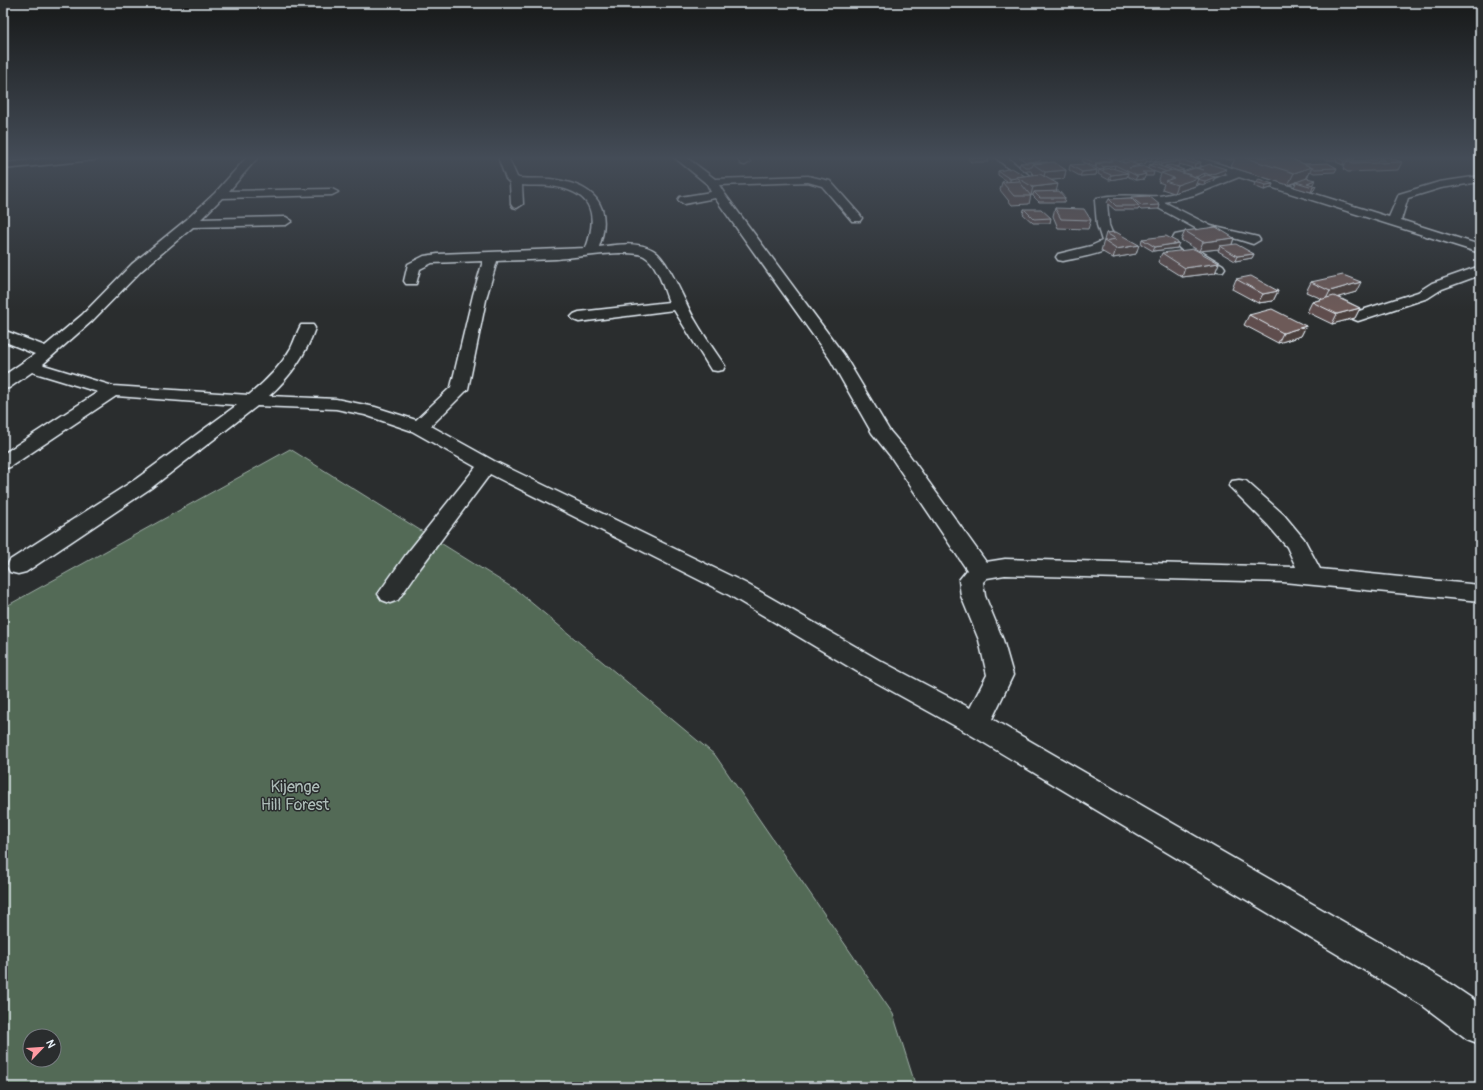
<svg xmlns="http://www.w3.org/2000/svg" width="1483" height="1090" font-family="Pangolin,sans-serif">
<rect width="100%" height="100%" fill="#2a2d2e"/>
<filter id="ink" filterUnits="userSpaceOnUse"><feTurbulence type="fractalNoise" baseFrequency=".025" numOctaves="2"/><feDisplacementMap in="SourceGraphic" scale="8" xChannelSelector="R" yChannelSelector="G"/><feConvolveMatrix kernelMatrix="1 2 1 2 8 2 1 2 1" color-interpolation-filters="sRGB"/></filter>
<g filter="url(#ink)">
<path fill="#536a56" stroke="#9eaea7" fill-rule="evenodd" d="M290,449L516,590L715,755L893,1014L916,1087H3V608ZM30,1036H54V1060H30Z"/>
<g fill="none" stroke-linecap="round" stroke-linejoin="round">
<g stroke="#e8f1f8" stroke-width="3">
<g id="minor">
<path d="M62,157H99L94,160L3,169V163Z"/>
<path d="M247,157H258L229,191L332,189L338,192L332,195L222,198L201,219L286,217L292,221L286,225L193,227L142,270L92,321L43,364L44,365L113,386L249,395C265,382 281,366 291,348C295,340 297,332 301,325H313L315,328C306,355 289,378 269,396L336,399L375,407L416,420L451,387L473,295L483,261L432,263L420,269L416,284H406L404,281L408,264L424,256L438,254L586,248C599,212 591,191 550,186C540,185 531,186 522,185L523,204L517,208L513,207L511,204L510,183L506,179L498,157H508L517,177L519,178C529,179 540,178 550,179C593,184 614,204 599,247C616,245 638,241 653,250C669,259 685,304 695,320C704,336 715,351 725,366L723,370L717,371L711,370L674,310L579,322L574,320L571,317L574,314L579,312L669,302C663,288 658,264 644,256C631,248 573,258 556,259C536,260 516,260 497,261L487,295L468,389L431,426L494,461L745,583L879,660L970,708L987,675L979,640L961,596L959,580L967,570L891,457L872,433L830,359L715,198L684,204L678,200L680,197L711,192L707,184L674,157H686L715,179L808,176L830,181L860,215L862,218L860,221H852L822,186L808,182L719,185L724,193L844,355L889,430L905,449L986,562L1005,559L1296,567L1287,547L1268,525L1229,486L1232,481L1239,480L1246,481L1284,515L1304,539L1320,569L1480,585V601L1283,582L1005,575L987,578L983,582L985,596L1003,640L1013,675L992,719L1446,981L1480,1004V1044L1467,1039L1422,1005L966,732L861,674L729,595L490,474L421,567L398,600L390,603L382,600L378,594L405,556L476,467L412,431L365,415L336,409L257,406L151,488L26,572L18,574L10,572L7,566L10,560L136,479L237,405L116,396L10,467L3,469V454L98,392L32,372L9,388L3,389V376L35,354L3,341V330L45,346L82,315L132,264L186,220L215,193Z"/>
<path d="M736,157H747L750,162L745,165L741,164Z"/>
<path d="M995,157H1007L1032,178L1030,180H1022Z"/>
<path d="M1181,157H1197L1389,217L1399,194L1439,182L1480,176V182L1441,188L1408,198L1401,220L1480,245V253L1239,177L1194,195L1164,202L1211,226L1258,237L1260,240L1253,244L1237,239L1212,234L1187,240L1200,251L1223,265L1225,268L1223,271C1210,274 1180,251 1172,240L1175,235L1199,230L1149,203H1107L1109,225L1116,243C1108,254 1076,258 1063,261L1058,260L1056,257L1058,254L1091,246L1102,241L1097,225L1095,201L1097,198C1118,193 1138,197 1159,196C1183,193 1206,182 1228,174L1182,159Z"/>
<path d="M1480,266V275L1442,289L1428,298L1358,321L1353,319L1350,316L1353,313L1418,292L1432,283Z"/>
</g>
</g>
<use href="#minor" fill="#2a2d2e" fill-rule="evenodd"/>
</g>
<g fill="#5e4d4d" stroke="#e8f1f8" fill-rule="evenodd">
<path d="M967,157H988L989,158L988,162H971Z"/>
<path d="M1019,157H1041L1040,161L1026,162Z"/>
<path d="M1087,157H1126V158L1131,157H1162V158L1150,162L1146,161V163L1138,165H1139L1138,167L1148,169L1149,165L1153,164L1154,162L1176,160L1177,159L1201,162L1199,167L1195,168L1198,169V168L1225,174L1215,177L1213,181L1204,185L1196,183L1195,186L1174,193L1162,189L1164,184L1158,182L1161,174L1153,171L1154,172L1153,176H1145L1144,179L1135,180L1127,176V177L1109,180L1098,174L1099,170H1100L1096,168V167H1095L1082,162L1083,158ZM1123,160V163H1124L1118,161ZM1179,164L1193,168L1184,172L1174,166H1179Z"/>
<path d="M1216,157H1293L1289,158L1304,164L1337,168L1335,172L1314,173L1310,171L1307,178L1313,184L1312,185L1314,190L1311,192L1294,187L1296,183L1288,185L1231,167L1235,158L1231,160Z"/>
<path d="M1320,157H1355L1353,161L1371,160L1373,157H1387L1402,162L1398,170L1348,172L1343,169L1345,164L1343,165L1336,162L1337,160H1326Z"/>
<path d="M1020,163H1049L1066,170L1064,179L1051,180L1056,192L1065,198L1064,202H1039L1033,196V195H1031L1029,204L1012,205L1000,190L1002,182L1007,181L998,175V171L1025,176L1034,175L1031,172V171H1024L1019,167Z"/>
<path d="M1070,165L1097,170L1096,175L1080,176L1069,170Z"/>
<path d="M1255,182L1273,184L1271,188L1264,190L1254,186Z"/>
<path d="M1131,197L1160,205L1159,209L1141,210L1139,208L1138,210H1115L1107,203L1109,199L1131,198Z"/>
<path d="M1055,208L1091,220L1088,229L1058,228L1053,216Z"/>
<path d="M1024,209L1051,218L1050,223H1033L1023,214Z"/>
<path d="M1185,231L1234,238L1232,245L1254,254L1252,258L1235,261L1218,251L1219,249L1199,251L1181,240Z"/>
<path d="M1116,232L1136,254L1113,258L1101,251L1106,233Z"/>
<path d="M1142,239L1177,248L1153,251L1141,244Z"/>
<path d="M1162,253L1219,263L1215,273L1182,277L1158,262Z"/>
<path d="M1236,279L1278,291L1273,301L1258,303L1232,289Z"/>
<path d="M1311,282L1356,292L1338,297L1360,308L1355,318L1332,324L1307,312L1312,302L1322,299L1306,292Z"/>
<path d="M1249,315L1306,326L1301,336L1278,343L1244,325Z"/>
</g>
<g fill="#4c3f3e" stroke="#e8f1f8">
<path d="M1121,157H1126L1125,159H1124L1123,160L1113,162L1114,158Z"/>
<path d="M1155,157H1162V158L1150,162L1152,158Z"/>
<path d="M1232,157H1235V158L1231,160Z"/>
<path d="M1355,157L1353,161H1347L1345,164L1343,165L1344,161Z"/>
<path d="M1147,159L1146,163L1132,166L1134,162Z"/>
<path d="M1113,160L1112,164H1097L1096,167H1095L1096,163Z"/>
<path d="M1180,161L1179,166L1168,167L1165,166V168L1160,169L1161,164Z"/>
<path d="M1201,162L1199,167L1194,168L1195,164Z"/>
<path d="M1115,165L1114,169L1103,171L1104,167Z"/>
<path d="M1312,167L1306,179L1288,185L1294,173Z"/>
<path d="M1226,169L1225,174L1209,179L1210,175Z"/>
<path d="M1066,170L1064,179L1043,181L1045,172Z"/>
<path d="M1097,170L1096,175L1080,176L1082,172Z"/>
<path d="M1128,173L1127,177L1109,180L1111,175Z"/>
<path d="M1205,173L1204,177L1198,179L1195,186L1174,193L1177,185Z"/>
<path d="M1146,174L1144,179L1135,180L1137,176Z"/>
<path d="M1215,177L1213,181L1204,185L1205,181Z"/>
<path d="M1016,178L1015,182L1010,183V179Z"/>
<path d="M1315,180L1313,184L1309,186L1307,183Z"/>
<path d="M1058,184L1056,192H1034L1033,195H1031L1033,187Z"/>
<path d="M1273,184L1271,188L1264,190L1266,185Z"/>
<path d="M1316,186L1314,190L1311,192L1313,187Z"/>
<path d="M1234,238L1231,247L1220,246L1219,249L1199,251L1203,242Z"/>
<path d="M1179,243L1177,248L1153,251L1155,247Z"/>
<path d="M1139,245L1136,254L1113,258L1116,249Z"/>
<path d="M1254,254L1252,258L1235,261L1237,256Z"/>
<path d="M1219,263L1215,273L1182,277L1185,268Z"/>
<path d="M1361,282L1356,292L1325,301L1330,291Z"/>
<path d="M1278,291L1273,301L1258,303L1263,294Z"/>
<path d="M1360,308L1355,318L1332,324L1337,314Z"/>
<path d="M1306,326L1301,336L1278,343L1283,333Z"/>
</g>
<g fill="#6d5a59" stroke="#e8f1f8">
<path d="M971,157H988L989,158H972Z"/>
<path d="M1025,157H1041L1027,158Z"/>
<path d="M1087,157H1106L1113,160L1096,163L1083,158Z"/>
<path d="M1110,157H1121L1114,158Z"/>
<path d="M1131,157H1142L1147,159L1134,162L1124,159Z"/>
<path d="M1182,157L1201,162L1195,164L1177,159Z"/>
<path d="M1242,157H1286L1312,167L1294,173Z"/>
<path d="M1347,157H1355L1344,161L1338,158Z"/>
<path d="M1377,157H1387L1402,162L1352,164L1347,161L1385,160Z"/>
<path d="M1116,160L1124,163L1129,162L1139,165L1129,168L1143,166L1154,172H1142L1146,174L1137,176L1115,165L1104,167L1097,164Z"/>
<path d="M1174,160L1180,161L1161,164L1154,162Z"/>
<path d="M1047,162L1049,163L1033,164L1032,167H1025L1020,163Z"/>
<path d="M1054,162L1066,170L1045,172L1033,164Z"/>
<path d="M1328,163L1337,168L1315,169L1304,164Z"/>
<path d="M1085,164L1097,170L1082,172L1070,165Z"/>
<path d="M1154,164L1171,170L1167,172L1149,165Z"/>
<path d="M1210,164L1226,169L1210,175L1205,173L1196,177L1182,172L1195,168L1204,170L1198,168Z"/>
<path d="M1171,165L1184,170L1178,171L1165,166Z"/>
<path d="M1012,168L1025,176L1016,177V178L1010,179L998,171Z"/>
<path d="M1112,168L1128,173L1111,175L1099,170Z"/>
<path d="M1173,170L1198,178L1177,185L1165,181L1174,178L1161,173Z"/>
<path d="M1040,174L1058,184L1033,187L1016,177Z"/>
<path d="M1207,175L1215,177L1205,181L1197,179Z"/>
<path d="M1307,178L1315,180L1307,183L1316,186L1313,187L1296,182Z"/>
<path d="M1259,179L1273,184L1266,185L1255,182Z"/>
<path d="M1019,181L1031,196H1014L1002,182Z"/>
<path d="M1059,191L1065,198H1040L1034,192Z"/>
<path d="M1149,196L1160,205L1142,206L1131,197Z"/>
<path d="M1131,198L1139,206H1116L1109,199Z"/>
<path d="M1055,208L1084,209L1091,220L1061,219Z"/>
<path d="M1024,209H1041L1051,218L1034,219Z"/>
<path d="M1216,227L1234,238L1203,242L1185,231Z"/>
<path d="M1116,232L1139,245L1116,249L1104,241L1116,239L1106,233Z"/>
<path d="M1166,236L1179,243L1155,247L1142,239Z"/>
<path d="M1236,244L1254,254L1237,256L1220,246Z"/>
<path d="M1194,249L1219,263L1185,268L1162,253Z"/>
<path d="M1343,275L1361,282L1330,291L1311,282Z"/>
<path d="M1251,276L1278,291L1263,294L1236,279Z"/>
<path d="M1334,296L1360,308L1337,314L1312,302Z"/>
<path d="M1272,309L1306,326L1283,333L1249,315Z"/>
</g>
</g>
<linearGradient id="sky" x2="0" y2="1"><stop stop-color="#171919"/><stop offset="0.51" stop-color="#444c57"/><stop offset="1" stop-color="#444c57" stop-opacity="0"/></linearGradient>
<rect width="1483" height="310" fill="url(#sky)"/>
<g text-anchor="middle" stroke-width="3" stroke-linejoin="round" paint-order="stroke">
<g font-size="16" fill="#acbbb7" stroke="#2a2d2e">
<text x="295" y="792">Kijenge<tspan x="295" dy="18">Hill Forest</tspan></text>
</g>
</g>
<rect width="1483" height="1090" fill="none" stroke="#2a2d2e" stroke-width="16"/>
<rect x="8" y="8" width="1467" height="1074" fill="none" stroke="#e8f1f8" stroke-width="1.5" filter="url(#ink)"/>
<g transform="translate(42 1048) rotate(65)"><circle r="19" fill="#2a2d2e" stroke="#767b7f"/>
<path d="M0-3L7 15L0 10L-7 15Z" fill="#ff9aa2"/>
<text y="-6" font-size="11" font-weight="bold" text-anchor="middle" fill="#e8f1f8">N</text>
</g>
</svg>
